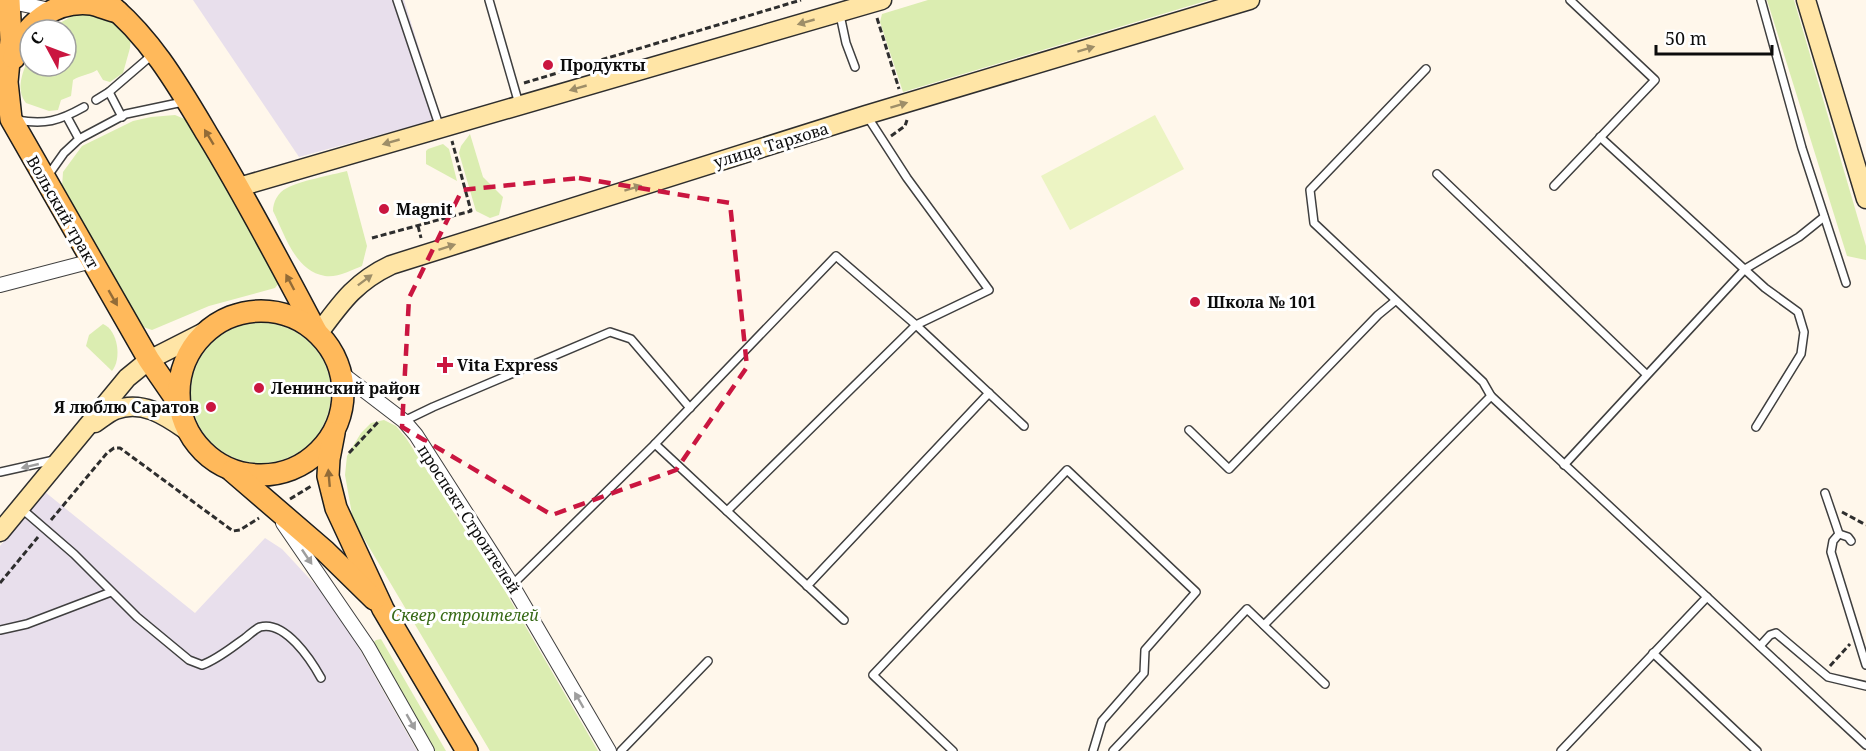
<svg xmlns="http://www.w3.org/2000/svg" width="1866" height="751" font-family="'Noto Serif',serif">
<rect width="100%" height="100%" fill="#fff7eb"/>
<g fill="#e8dfec">
<path d="M193,0H404L441,118L299,157Z"/>
<path d="M45,492L195,613L265,538L282,549L322,592L347,627L417,751H0V546Z"/>
</g>
<g fill="#dbedb1">
<path d="M928,0H1209L903,92L880,22L882,14Z"/>
<path d="M1767,0H1794L1866,246V260L1847,256Z"/>
<path d="M78,13L106,15L131,36L130,48L123,73L110,82L103,80L97,70C89,75 81,75 73,80L71,96L61,100L58,110L49,111L26,103C15,89 23,70 30,56V66H66V30H47Z"/>
<path d="M175,115L187,120L278,277L279,283L275,288L209,306L152,330L143,327L62,187L63,172L82,146L133,121L151,117Z"/>
<path d="M470,134L483,177L503,197L499,215L490,218L476,211L459,153L461,146Z"/>
<path d="M443,144L449,149L457,181L426,164V151L428,149Z"/>
<path d="M347,171L367,246L362,266C352,270 337,278 325,276C295,271 285,235 273,211C273,202 278,192 287,188C299,181 332,175 347,171Z"/>
<circle cx="261" cy="393" r="70"/>
<path d="M103,324C118,330 122,359 112,371L86,346L89,335Z"/>
<path d="M384,420L396,426L406,438L451,508L505,591L598,751H490L353,520L345,475L347,456L361,433L371,423Z"/>
<path d="M381,639L446,751H435L373,643L376,640Z"/>
</g>
<path fill="#ecf4c3" d="M1155,115L1184,169L1070,230L1041,176Z"/>
<g fill="none" stroke-linecap="round" stroke-linejoin="round">
<g stroke="#3f3f3f" stroke-width="10">
<g id="lane">
<path d="M397,0L440,128"/>
<path d="M489,0L519,104"/>
<path d="M1761,0L1802,148L1846,283"/>
<path d="M840,15L846,43L855,67"/>
<path d="M1426,69L1310,190L1314,223L1483,382L1491,396L1866,745"/>
<path d="M109,92L122,117"/>
<path d="M96,100L109,92L152,55"/>
<path d="M17,120C45,125 59,121 84,107"/>
<path d="M1600,137L1765,288L1798,312L1804,332L1801,354L1756,427"/>
<path d="M79,139L126,114L183,102"/>
<path d="M1437,174L1646,374"/>
<path d="M47,177L64,153L79,139L67,117"/>
<path d="M1554,186L1655,80L1570,0"/>
<path d="M404,421L433,407L610,332L631,339L690,408"/>
<path d="M1189,430L1229,469L1378,315L1395,301"/>
<path d="M655,444L844,620"/>
<path d="M1564,465L1745,269L1799,237L1824,217"/>
<path d="M0,472L54,460"/>
<path d="M1825,493L1839,534L1833,541L1831,552L1866,665"/>
<path d="M22,509L74,554L137,617L189,660L202,665C218,659 231,648 245,638C249,635 255,629 260,627C285,620 311,660 321,678"/>
<path d="M727,511L916,325L989,290L907,178L867,116"/>
<path d="M1839,534L1848,537L1851,541"/>
<path d="M512,585L655,444L836,256L916,325L1024,426"/>
<path d="M807,586L989,393"/>
<path d="M1264,625L1491,396"/>
<path d="M0,630L27,624L111,592"/>
<path d="M1760,646L1770,635L1776,633L1828,677L1866,686"/>
<path d="M1653,653L1757,751"/>
<path d="M621,751L708,661"/>
<path d="M953,751L873,675L1067,470L1196,592L1145,650L1144,673L1102,721L1093,751"/>
<path d="M1113,751L1247,609L1325,684"/>
<path d="M1561,751L1707,597"/>
</g>
</g>
<g stroke="#3f3f3f" stroke-width="16">
<g id="street">
<path d="M2,0L50,10"/>
<path d="M0,285L92,261"/>
<path d="M340,372L404,421L416,435L512,585L609,751"/>
<path d="M283,523L368,647L427,751"/>
</g>
</g>
<g stroke="#2e2e2e" stroke-width="21">
<g id="secondary">
<path d="M1806,0L1866,199"/>
<path d="M239,187L882,0"/>
<path d="M318,334C341,303 355,282 391,265L866,115L1250,0"/>
<path d="M95,423C101,419 108,413 115,410C143,399 167,417 189,432"/>
<path d="M0,532L127,378L149,360L208,330"/>
</g>
</g>
<g stroke="#1d1d1d" stroke-width="24">
<g id="primary">
<path d="M9,0L11,40L7,82L11,119L149,360L180,405"/>
<path d="M104,0C149,35 178,85 207,134C246,198 281,265 316,331"/>
<path d="M14,58C24,24 54,0 91,4C100,6 109,10 118,12"/>
<circle cx="261" cy="393" r="82"/>
<path d="M334,433L329,459L328,476L336,508L383,609L467,751"/>
<path d="M232,471L325,551L374,599"/>
</g>
</g>
<g stroke="#2e2e2e" stroke-width="3" stroke-dasharray="6 3" stroke-linecap="butt">
<path d="M877,18L899,89"/>
<path d="M524,83L801,0"/>
<path d="M891,136L905,126L907,120"/>
<path d="M418,226L421,238"/>
<path d="M372,238L471,211L452,141"/>
<path d="M398,400L416,383"/>
<path d="M349,453L379,421"/>
<path d="M290,499L313,485"/>
<path d="M1842,512L1866,525"/>
<path d="M51,520L107,453L114,448H120L233,531L240,530L259,518"/>
<path d="M0,583L38,537"/>
<path d="M1830,666L1850,644"/>
</g>
<use href="#lane" stroke="#fff" stroke-width="7"/>
<use href="#street" stroke="#fff" stroke-width="14"/>
<use href="#secondary" stroke="#ffe5a6" stroke-width="18"/>
<use href="#primary" stroke="#ffb95b" stroke-width="21"/>
</g>
<defs><path id="oneway-solid" d="M-6-.8H1V-3.2L6.5 0L1 3.2V.8H-6Z" transform="scale(1.5)"/></defs>
<g fill="#9e8e68">
<use href="#oneway-solid" transform="translate(806 22) rotate(164)"/>
<use href="#oneway-solid" transform="translate(1086 49) rotate(-17)"/>
<use href="#oneway-solid" transform="translate(578 88) rotate(164)"/>
<use href="#oneway-solid" transform="translate(899 105) rotate(-17)"/>
<use href="#oneway-solid" transform="translate(391 142) rotate(164)"/>
<use href="#oneway-solid" transform="translate(633 188) rotate(-17)"/>
<use href="#oneway-solid" transform="translate(447 247) rotate(-18)"/>
<use href="#oneway-solid" transform="translate(365 280) rotate(-37)"/>
</g>
<g fill="#926b37">
<use href="#oneway-solid" transform="translate(209 137) rotate(-121)"/>
<use href="#oneway-solid" transform="translate(290 282) rotate(-118)"/>
<use href="#oneway-solid" transform="translate(113 298) rotate(60)"/>
<use href="#oneway-solid" transform="translate(329 478) rotate(-95)"/>
</g>
<g fill="#9e9e9e">
<use href="#oneway-solid" transform="translate(30 466) rotate(167)"/>
<use href="#oneway-solid" transform="translate(307 557) rotate(56)"/>
<use href="#oneway-solid" transform="translate(579 700) rotate(-120)"/>
<use href="#oneway-solid" transform="translate(411 722) rotate(60)"/>
</g>
<path fill="none" stroke="#ca1640" stroke-width="4.5" stroke-dasharray="12 8" stroke-linejoin="round" d="M579,178L730,203L747,367L676,470L552,515L402,427L409,298L462,190Z"/>
<g fill="#ca1640" stroke="#fff" stroke-width="2">
<circle cx="548" cy="65" r="6"/>
<circle cx="384" cy="209" r="6"/>
<circle cx="1195" cy="302" r="6"/>
<path d="M442 356h6v6h6v6h-6v6h-6v-6h-6v-6h6z"/>
<circle cx="259" cy="388" r="6"/>
<circle cx="211" cy="407" r="6"/>
</g>
<g text-anchor="middle" stroke-width="6" stroke-linejoin="round" paint-order="stroke">
<g font-size="16" font-weight="bold" fill="#0c0c0c" stroke="#fff" text-anchor="start">
<text x="560" y="71">Продукты</text>
<text x="396" y="215">Magnit</text>
<text x="1207" y="308">Школа № 101</text>
<text x="457" y="371">Vita Express</text>
<text x="271" y="394">Ленинский район</text>
<text x="199" y="413" text-anchor="end">Я люблю Саратов</text>
</g>
<g font-size="16" fill="#0c0c0c" stroke="#fff">
<text transform="translate(771 145) rotate(-17)" y="6">улица Тархова</text>
<text transform="translate(63 212) rotate(60)" y="6">Вольский тракт</text>
<text transform="translate(469 519) rotate(57)" y="6">проспект Строителей</text>
</g>
<g font-size="16" font-style="italic" fill="#376a16" stroke="#fff">
<text x="465" y="621">Cквер cтроителей</text>
</g>
</g>
<g transform="translate(48 48) rotate(311)"><circle r="28" fill="#ffffff" stroke="#9e9e9e" stroke-width="1.5"/>
<path d="M0-4.5L10 22L0 15L-10 22Z" fill="#ca1640"/>
<text y="-9" font-size="16" font-weight="bold" text-anchor="middle" fill="#0c0c0c">С</text>
</g>
<path d="M1656 45v9h116v-9" fill="none" stroke="#0c0c0c" stroke-width="3"/>
<text x="1665" y="45" font-size="18" fill="#0c0c0c" stroke="#ffffff" stroke-width="4.5" paint-order="stroke">50 m</text>
</svg>
